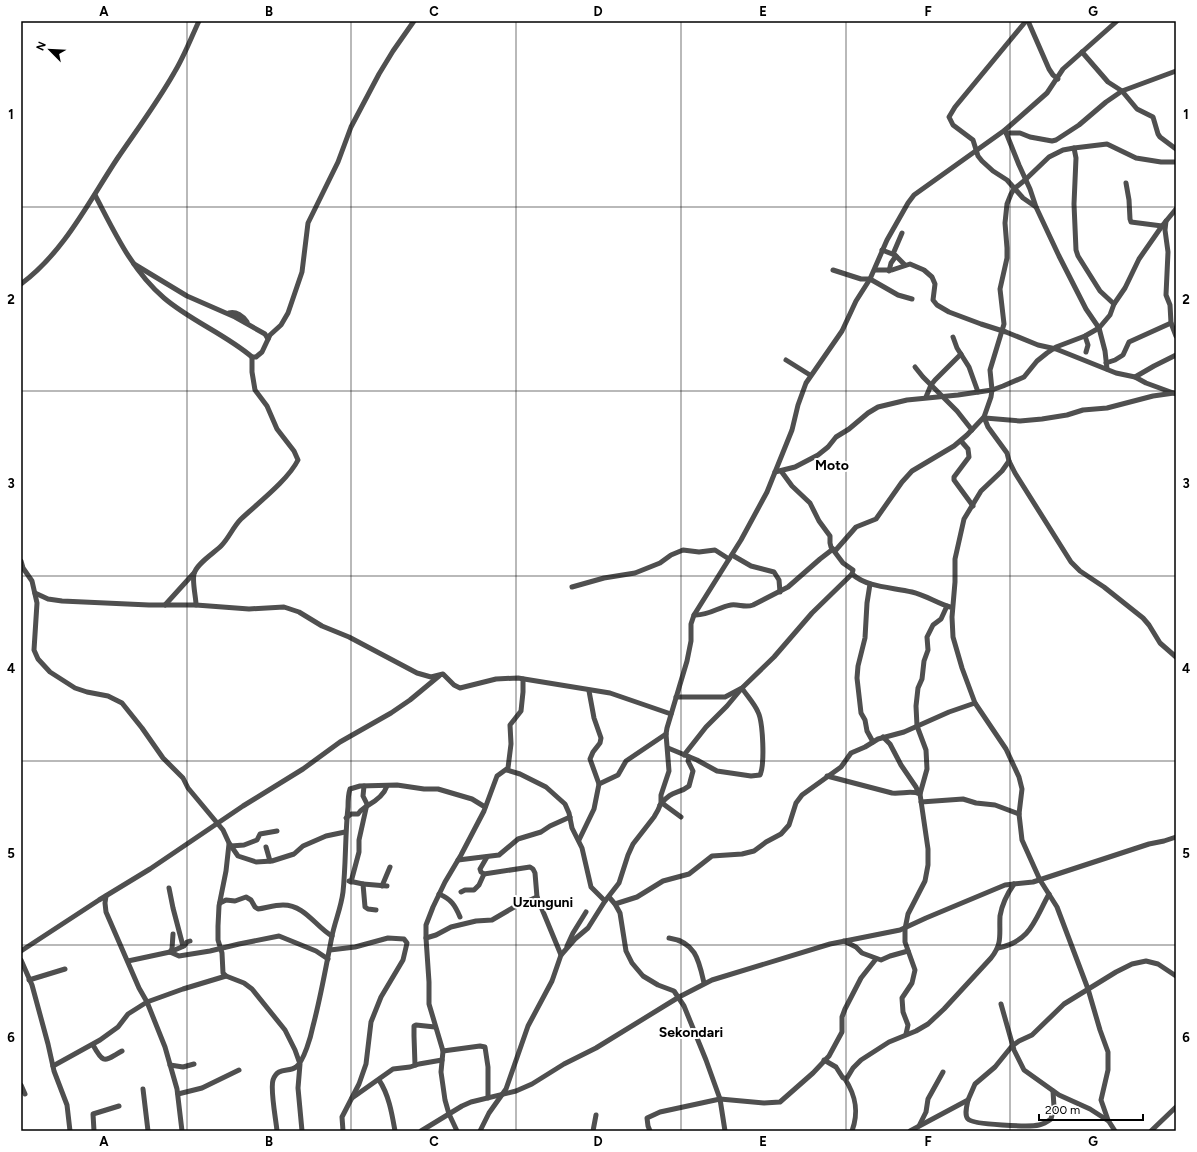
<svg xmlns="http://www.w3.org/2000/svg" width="1197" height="1152" font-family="Figtree,sans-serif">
<rect width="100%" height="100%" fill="#fff"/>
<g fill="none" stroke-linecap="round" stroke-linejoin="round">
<g stroke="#4f4f4f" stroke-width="5">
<path d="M1026,21L955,107L949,117L953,125L973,140L978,156L982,161L993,171L1007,180L1023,198L1036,207"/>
<path d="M1028,21L1049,69L1053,75L1058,79"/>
<path d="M1082,52L1108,82L1122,91L1137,109L1153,117L1158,134L1160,137L1176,149"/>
<path d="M1005,130L1019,165L1030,189L1036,207L1059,256L1086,309L1099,328L1105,351L1107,369"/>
<path d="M1006,133H1020L1030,137L1052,141L1056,140L1079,125L1106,102L1122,91L1176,71"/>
<path d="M1074,148L1076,158L1074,204L1076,250L1078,256L1100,291L1114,304"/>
<path d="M1126,183L1129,200L1130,219L1131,222L1162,226"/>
<path d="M95,195C114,231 132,271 164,298C191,321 225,334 252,357H256L262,352L270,335L281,325L288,313L302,272L308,223L338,162L351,127L379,74L393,51L414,21"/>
<path d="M1166,221L1165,230L1168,252L1166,295L1170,305L1171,323L1176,336"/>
<path d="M882,250L895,255L905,265"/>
<path d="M893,254L902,233"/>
<path d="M134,264L187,296L235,317L265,334L268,339"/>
<path d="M833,270L861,279H870L898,295L912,299"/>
<path d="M875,270H892L910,264L924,270L932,277L935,284L933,300L937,305L949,312L981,324L1006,332L1038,345L1056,349L1116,373L1135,377L1146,383L1176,394"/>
<path d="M889,271L891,263L896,256"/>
<path d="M21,284C64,252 88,203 117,159C136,131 157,103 174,73C184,57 191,38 199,21"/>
<path d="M229,313C236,311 243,316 247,322"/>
<path d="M1085,336L1088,345L1086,352"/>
<path d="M953,337L957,348L969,367L978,392"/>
<path d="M786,360L810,375"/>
<path d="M1106,363L1115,360L1123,355L1129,342L1171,323"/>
<path d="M915,367L923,377L957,411L972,430"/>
<path d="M1135,377L1154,366L1176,355"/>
<path d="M926,397L931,385L935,380L961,354"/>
<path d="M985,418L1020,421L1042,419L1067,415L1083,410L1107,408L1153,396L1174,393"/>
<path d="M961,441L968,449L969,457L954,477V480L973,506"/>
<path d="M1009,461L1015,473L1071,562L1080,571L1104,587L1143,618L1149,625L1160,643L1176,657"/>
<path d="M781,471L792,486L810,503L819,521L830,536V543L831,547L843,563L853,570L852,574C868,588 892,587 912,592C925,595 937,603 950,607"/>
<path d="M775,472L795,467L818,455L828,447L836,437L849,429L868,413L878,407L907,400L958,395L992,390L1003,386L1024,377L1037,361L1047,353L1056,347L1085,336L1099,328L1110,315L1114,304L1125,288L1139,259L1162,226L1176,209"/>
<path d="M835,551L856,527L876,519L902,482L912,471L954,446L967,435L984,417"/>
<path d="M732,555L751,566L774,572L779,580L780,592"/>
<path d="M21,561L23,568L32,581L37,603L34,650L38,659L50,672L75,688L87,692L108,696L122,703L142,728L163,758L183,778L188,788L223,830L229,843L238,856L256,862L272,861L294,854L303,846L326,836L345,832"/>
<path d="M870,584L867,603L865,638L858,666L857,678L861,713L865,720L867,731L873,742"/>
<path d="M572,587L604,578L635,573L660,563L671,555L683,550L699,552L715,550L729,559"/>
<path d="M35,593L48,599L62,601L149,605H196L249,609L284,607L299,612L322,626L349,637L417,673L431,677L443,674L454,685L460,688L496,679L518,678L610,693L671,714"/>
<path d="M165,605L194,573"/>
<path d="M196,605C196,597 192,582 194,574C196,564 214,553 221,546C229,538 233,527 241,519C258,503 288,480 298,460L294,451L277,429L267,406L255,390L252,372V357"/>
<path d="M694,615C709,616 718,607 731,605C739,604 745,608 753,605L788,587L820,559L833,549"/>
<path d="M589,691L594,718L601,738L600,743L593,752L590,759L599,784"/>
<path d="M676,697H725L742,688L774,657L812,613L852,574"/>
<path d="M883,737L890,744L901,765L916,787L918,792"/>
<path d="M668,748L697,760L717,771L751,776L760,775C765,764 763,722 758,712C754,703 747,696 742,688L727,706L706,727L684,755"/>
<path d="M507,770L520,774L546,787L565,804L569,813L572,828L582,848L591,887L605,901"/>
<path d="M827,776L892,793C902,794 912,790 920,794"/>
<path d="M921,802L963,799L976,803L995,805L1019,814"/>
<path d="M662,803L681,817"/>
<path d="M660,805C672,789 678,795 689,786L693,771L688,761L689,757"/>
<path d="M346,818L351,814H358C361,809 363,809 367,806C376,801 384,795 387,786"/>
<path d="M579,840L594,809L599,784L618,775L626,761L666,734"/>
<path d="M229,844L226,871L219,906L218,926V940L222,953L223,973L226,976L244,983L252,989L285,1030L295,1050L300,1064L298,1088L302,1131"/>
<path d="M231,846L244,845L257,840L260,834L277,831"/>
<path d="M266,847L270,861"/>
<path d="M487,857L480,869L481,872L484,874L530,867L533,869L535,873L537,897L561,955"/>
<path d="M458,860L499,855L518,839L541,832L550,826L570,817"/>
<path d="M349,881L363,884L365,907L368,909L376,910"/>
<path d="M351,882L359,852V840L367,804L363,796L364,786"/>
<path d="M363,884L387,886"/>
<path d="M382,886L390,867"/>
<path d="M169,888L173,908L183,946"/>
<path d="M461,892L465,890H474L479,885L484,874"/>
<path d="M439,894C451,899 455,905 460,917"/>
<path d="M106,896L105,903L106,912L139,988L147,1002L165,1047L177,1089L182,1131"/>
<path d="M609,897L615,904L620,913L626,951L632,963L643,976L658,985L674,991L684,1006L706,1060L720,1099L725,1131"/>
<path d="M220,903L226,900L235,901L246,897L251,900L255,907L258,909C266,908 274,905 283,905C305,905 315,926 332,936"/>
<path d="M615,904L637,897L663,881L689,874L712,856L742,854L754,851L766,842L781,834L789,825L796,803L802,795L841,767L851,753L865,747L878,739L904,732L949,712L975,703"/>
<path d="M426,938L436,935L451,927L476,921L492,920L516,906L537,897"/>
<path d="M669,938C696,942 699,961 704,983"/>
<path d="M844,941L856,947L862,953L881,960L890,956L908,951"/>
<path d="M567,946L573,933L586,912"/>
<path d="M998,948C1031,941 1034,921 1049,894"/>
<path d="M330,950L355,947L388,938L404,939L407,943L403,960L381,997L371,1022L366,1064L359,1084L342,1117L343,1131"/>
<path d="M21,951L99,900L150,869L243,806L303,769L340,742L391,713L410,700L439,676"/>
<path d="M170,952L179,956L210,951L239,944L279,936L316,951L328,959"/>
<path d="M170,952L184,946L187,942L190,941"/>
<path d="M21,960L32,985L48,1044L54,1071L67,1105L70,1131"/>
<path d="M128,961L170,952L172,949L173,934"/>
<path d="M29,980L65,969"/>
<path d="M1001,1004L1014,1050L1024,1070L1059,1095L1090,1109L1107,1120"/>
<path d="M906,1034L908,1025L903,1012L902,998L912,983L915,970L905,942V929L908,914L925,881L928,865V849L920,794L927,769L926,750L917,726L916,706L918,688L922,679L924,661L928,650L927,637L933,625L941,619L947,606"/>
<path d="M93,1045C104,1065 104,1061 122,1051"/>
<path d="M443,1051L480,1046L485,1047L488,1067V1098"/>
<path d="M824,1060L836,1067L843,1078H847L853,1068L861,1060L889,1042L916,1031L928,1024L944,1009L991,958C1003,943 999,934 1000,916C1002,904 1007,894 1014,884"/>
<path d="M170,1065L183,1067L194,1064"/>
<path d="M415,1065L414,1036V1026L416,1025L435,1027"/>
<path d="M53,1066L100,1040L118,1027L128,1014L147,1002L183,989L226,976"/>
<path d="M845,1079C856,1096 859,1112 852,1131"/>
<path d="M379,1080C389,1095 392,1114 395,1131"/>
<path d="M21,1085L25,1094"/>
<path d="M143,1089L148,1131"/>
<path d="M178,1094L202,1088L239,1070"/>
<path d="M352,1098L393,1069L410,1067L419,1064L442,1060"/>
<path d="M968,1100C967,1105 964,1115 968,1119C973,1125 1030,1127 1039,1125C1044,1124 1047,1122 1051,1119L1054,1107L1053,1091"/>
<path d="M919,1126L926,1112L928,1099L943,1072"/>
<path d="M94,1131L93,1114L119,1106"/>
<path d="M277,1131C276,1120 270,1089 273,1080C278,1066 289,1073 296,1067C304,1061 311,1036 313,1026C321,996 326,966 332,936C335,921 341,908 343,892C346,864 345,835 348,807C348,801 348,795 350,789L360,786L397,785L424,789H438L472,799L485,807"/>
<path d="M421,1131L462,1106L471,1102L516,1091L532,1084L564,1064L596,1048L679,997L712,980L830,944L900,930L926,918L1005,885L1033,882L1149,844L1164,841L1176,837"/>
<path d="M457,1131L449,1114L445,1100L441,1072L443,1051L429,1004V982L426,938V925L433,907L445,882L461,855L484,811L497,776L508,768L511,744L510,725L521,711L523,692V679"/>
<path d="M480,1131L489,1113L506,1089L528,1026L552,981L561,955L575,939L588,928L605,901L619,883L628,855L633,844L654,817L658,810L661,803V795L669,771L666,734L667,728L687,661L691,641V624L694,615L741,540L767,492L792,430L798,405L806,383L842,331L856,301L870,279L887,240L908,203L914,195L1005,130L1047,93L1063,69L1117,21"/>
<path d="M593,1131L596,1115"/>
<path d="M650,1131L648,1126L647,1118L660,1112L720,1099L764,1103L780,1102L813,1073L829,1056L842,1032V1017L845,1009L861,978L876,959"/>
<path d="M910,1131L968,1100L975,1084L995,1067L1012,1046L1019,1041L1032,1035L1064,1004L1116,972L1132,964L1146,961L1158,964L1176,976"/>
<path d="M1115,1131L1108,1120L1101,1100L1108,1070V1052L1100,1030L1088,989L1057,907L1040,880L1022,840L1019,814L1022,789L1019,777L1006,749L975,703L962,668L953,637L952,617L955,582V559L964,519L981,491L1002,471L1009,461L1007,453L988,427L984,417L991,397L992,390L990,370L1004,324L1000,289L1007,258V248L1005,223L1007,204L1011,194L1014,189L1025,180L1049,157L1063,150L1074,148L1107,144L1136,158L1161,162H1176"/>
<path d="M1151,1131L1176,1107"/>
</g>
</g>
<path fill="none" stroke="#000" stroke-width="1" stroke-opacity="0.55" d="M187,21V1131M351,21V1131M516,21V1131M681,21V1131M846,21V1131M1010,21V1131M21,207H1176M21,391H1176M21,576H1176M21,761H1176M21,945H1176"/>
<g text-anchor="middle" stroke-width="4" stroke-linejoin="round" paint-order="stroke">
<g font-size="14" font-weight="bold" fill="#000" stroke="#fff">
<text x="832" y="470">Moto</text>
<text x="543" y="907">Uzunguni</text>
<text x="691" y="1037">Sekondari</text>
</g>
</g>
<rect width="1197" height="1152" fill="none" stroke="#ffffff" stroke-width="44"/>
<g transform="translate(50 50) rotate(294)" stroke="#ffffff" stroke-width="3" paint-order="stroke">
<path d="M0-3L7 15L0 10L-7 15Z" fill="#000000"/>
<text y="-6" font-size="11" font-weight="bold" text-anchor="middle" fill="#000000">N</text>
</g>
<path d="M1039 1114v6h104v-6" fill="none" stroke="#000000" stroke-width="2"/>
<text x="1045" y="1114" font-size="12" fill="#000000" stroke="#ffffff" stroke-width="3" paint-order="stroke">200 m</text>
<rect x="22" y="22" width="1153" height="1108" fill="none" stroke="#000" stroke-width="1.5"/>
<g font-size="13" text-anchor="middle" font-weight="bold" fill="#000">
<text x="104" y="16">A</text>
<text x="269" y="16">B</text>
<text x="434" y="16">C</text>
<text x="598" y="16">D</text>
<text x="763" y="16">E</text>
<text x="928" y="16">F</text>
<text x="1093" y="16">G</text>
<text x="11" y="119">1</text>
<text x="1186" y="119">1</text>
<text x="11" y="304">2</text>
<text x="1186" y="304">2</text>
<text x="11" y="488">3</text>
<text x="1186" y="488">3</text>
<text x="11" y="673">4</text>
<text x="1186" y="673">4</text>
<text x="11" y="858">5</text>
<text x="1186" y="858">5</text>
<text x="11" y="1042">6</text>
<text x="1186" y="1042">6</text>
<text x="104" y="1146">A</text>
<text x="269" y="1146">B</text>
<text x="434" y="1146">C</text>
<text x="598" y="1146">D</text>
<text x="763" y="1146">E</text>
<text x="928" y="1146">F</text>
<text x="1093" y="1146">G</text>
</g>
</svg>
